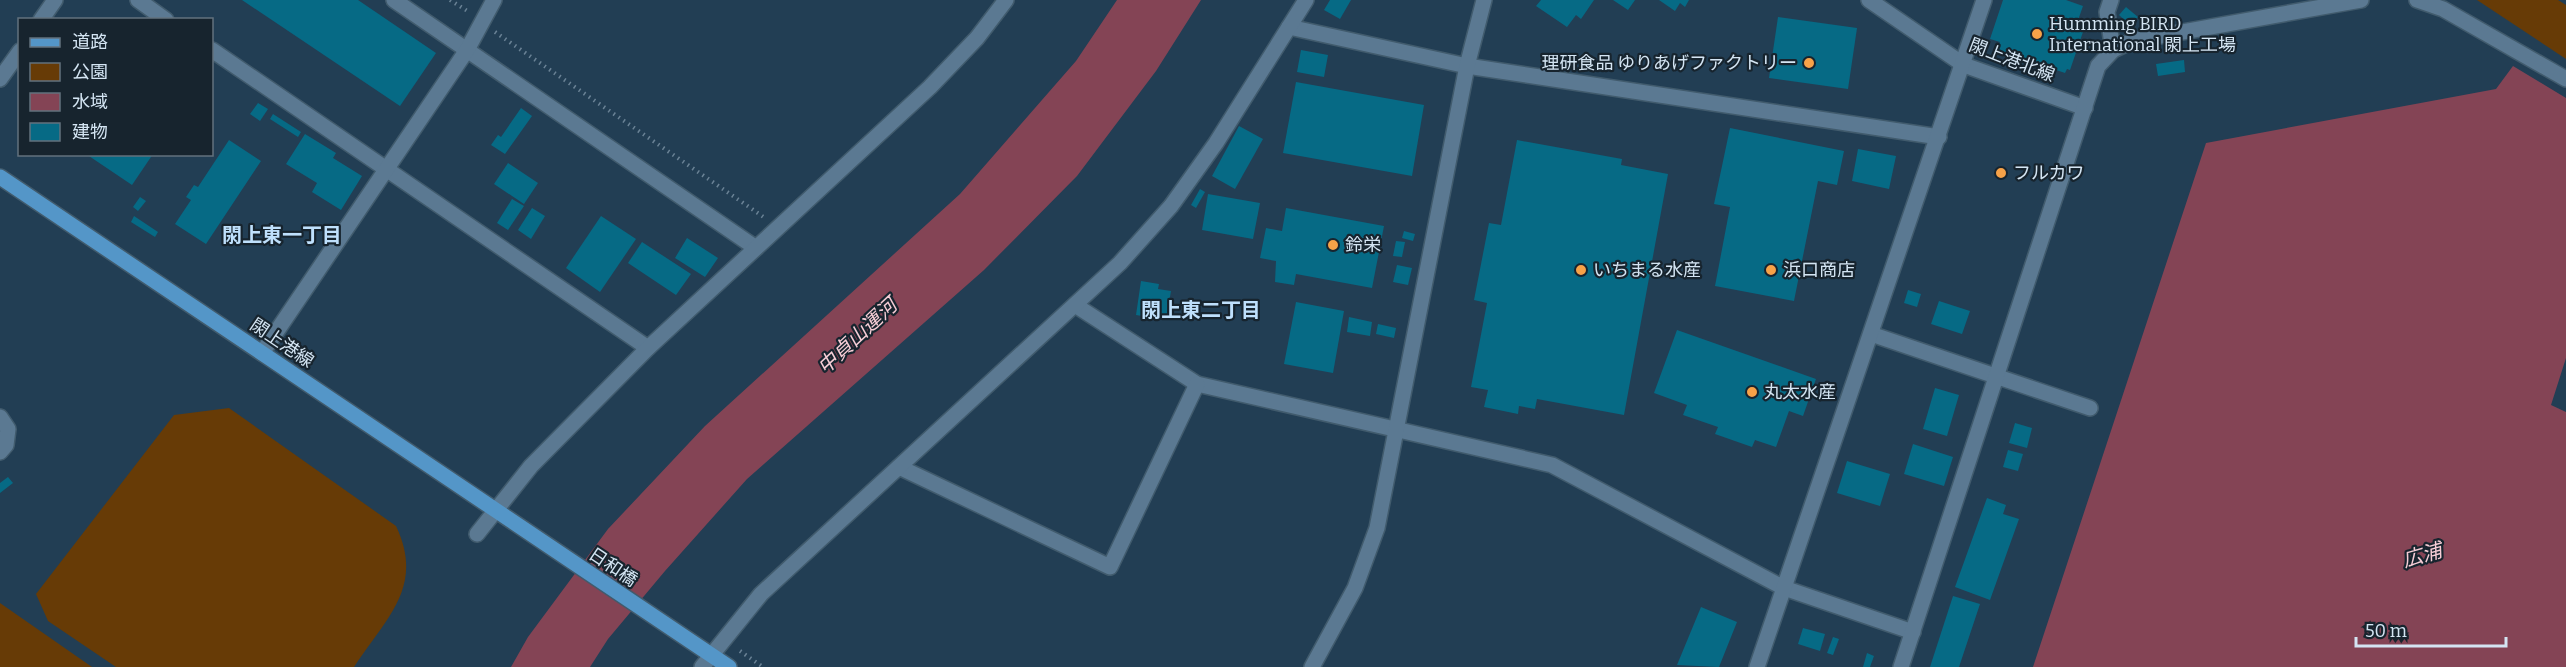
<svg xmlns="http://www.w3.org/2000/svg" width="2566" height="667" font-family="Bitter,'Noto Sans JP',serif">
<rect width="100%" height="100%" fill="#223e54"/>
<g fill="#673b06">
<path d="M2477,0H2558L2566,5V59Z"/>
<path d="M229,408L396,526C425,587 386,618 354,667H116L48,621L36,594L174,415Z"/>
<path d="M0,603L92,667H0Z"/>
</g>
<g fill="#844455">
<path d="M1117,0H1201L1156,71L1077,176L984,270L747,479L665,571L608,639L590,667H511L528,637L608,529L705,426L960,194L1076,61Z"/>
<path d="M2513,66L2566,98V358L2551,405L2566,412V667H2033L2206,143L2496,89Z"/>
</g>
<g fill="#066a85">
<path d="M242,0H358L436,53L400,106Z"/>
<path d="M1330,0H1351L1340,19L1324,10Z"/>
<path d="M1541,0H1594L1581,19L1576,15L1567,27L1536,6Z"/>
<path d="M1613,0H1635L1628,10Z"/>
<path d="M1659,0H1689L1685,7L1680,3L1675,11Z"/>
<path d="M2003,0H2066L2083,6L2076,26L2084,29L2070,70L2067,69L2065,73L1997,50L2000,42L1990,39Z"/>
<path d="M2126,7L2138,17L2130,25L2119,15Z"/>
<path d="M1778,17L1857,28L1848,89L1769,78Z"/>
<path d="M1301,50L1328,55L1324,77L1297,72Z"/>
<path d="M2184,60L2185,72L2158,76L2156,64Z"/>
<path d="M1296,82L1424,105L1412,176L1283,153Z"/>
<path d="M258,103L268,109L260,121L250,114Z"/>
<path d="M521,108L532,116L505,154L491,145L498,135L501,137Z"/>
<path d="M273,114L301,132L298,137L270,119Z"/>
<path d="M1239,126L1263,139L1235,189L1212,176Z"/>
<path d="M1730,128L1844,151L1837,185L1818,181L1794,301L1715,286L1730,207L1714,204Z"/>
<path d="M305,134L336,153L333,158L362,176L341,210L312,192L317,183L286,164Z"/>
<path d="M229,140L261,161L206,244L175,224L191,200L186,197L194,185L198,187Z"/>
<path d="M1517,140L1622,159L1621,165L1668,174L1624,415L1537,399L1535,409L1519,406L1518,414L1484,407L1488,390L1471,387L1487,303L1474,300L1489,223L1501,225Z"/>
<path d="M1858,149L1896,156L1889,189L1852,181Z"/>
<path d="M86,154H153L132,185Z"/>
<path d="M508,163L538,183L524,204L494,184Z"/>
<path d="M1200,189L1205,192L1196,208L1191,205Z"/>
<path d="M1208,194L1260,203L1253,239L1202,230Z"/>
<path d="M140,197L146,201L138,211L133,207Z"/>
<path d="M512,199L524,206L508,230L497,223Z"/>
<path d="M532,208L545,216L531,239L518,230Z"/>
<path d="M1286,208L1384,226L1372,288L1296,274L1294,285L1275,282L1276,261L1260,258L1266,228L1282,231Z"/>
<path d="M134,216L158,232L155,237L131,222Z"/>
<path d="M601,216L636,239L600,292L566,268Z"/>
<path d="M1404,231L1415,234L1413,241L1402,238Z"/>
<path d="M687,238L718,258L705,277L675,258Z"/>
<path d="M1396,241L1405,242L1402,257L1393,256Z"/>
<path d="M642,242L691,274L676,295L628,263Z"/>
<path d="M1397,265L1412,268L1408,285L1393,282Z"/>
<path d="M1141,281L1159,284L1158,289L1171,291L1166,320L1136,315Z"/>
<path d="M1908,290L1921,294L1917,307L1904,303Z"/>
<path d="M1939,301L1970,311L1962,334L1931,324Z"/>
<path d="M1296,302L1344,311L1333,373L1284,364Z"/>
<path d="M1349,317L1372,322L1370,336L1347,332Z"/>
<path d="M1378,324L1396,328L1394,338L1376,334Z"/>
<path d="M1677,330L1816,379L1803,416L1789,411L1776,447L1755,440L1752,447L1715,434L1718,427L1683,415L1687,405L1654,393Z"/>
<path d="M1935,388L1959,395L1947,436L1923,429Z"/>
<path d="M2015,423L2032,428L2027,448L2009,443Z"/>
<path d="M1913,444L1953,457L1944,486L1904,474Z"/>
<path d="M2008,450L2023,454L2018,471L2003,467Z"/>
<path d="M1847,461L1890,474L1880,506L1837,493Z"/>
<path d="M8,477L13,483L0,493V483Z"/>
<path d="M1987,498L2006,505L2003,514L2019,519L1990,600L1955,587Z"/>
<path d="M1953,596L1980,604L1959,667H1930Z"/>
<path d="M1701,607L1737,622L1719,667L1677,665Z"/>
<path d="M1803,628L1825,634L1820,651L1798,644Z"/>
<path d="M1833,637L1839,639L1833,655L1827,653Z"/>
<path d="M1867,653L1874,656L1870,667H1863Z"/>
</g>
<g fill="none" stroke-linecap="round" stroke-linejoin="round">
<g stroke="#415b6d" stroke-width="18">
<g id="minor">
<path d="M138,0L166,20"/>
<path d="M394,0L756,248"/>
<path d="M1869,0L1964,65L2085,108"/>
<path d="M2111,0L2107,12L2113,50"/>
<path d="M2417,0L2443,9L2566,79"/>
<path d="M41,20L55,0"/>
<path d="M1289,27L1467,66L1939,137"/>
<path d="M212,50L648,348"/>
<path d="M0,79L20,51"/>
<path d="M1075,305L1197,384L1552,465L1784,588L1913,632"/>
<path d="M1871,334L2090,408"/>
<path d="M262,353L467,50L494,0"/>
<path d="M0,417L8,429L6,445L0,452"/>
<path d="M899,467L1110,567L1197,384"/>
<path d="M477,534L531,466L648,348L930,87L977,38L1006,0"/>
<path d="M702,667L761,594L1120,263L1171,206L1216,143L1306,0"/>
<path d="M1312,667L1355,588L1377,528L1467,66L1484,0"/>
<path d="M1757,667L1984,0"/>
<path d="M1901,667L2098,66L2113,50L2132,41L2361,0"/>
</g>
</g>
<g stroke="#415b6d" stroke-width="18">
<path id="major" d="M0,177L729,667"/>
</g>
<g stroke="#6a8295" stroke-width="4" stroke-dasharray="1.5 4.5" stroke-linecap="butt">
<path d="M450,0L469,12"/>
<path d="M495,32L765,218"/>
<path d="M740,651L763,667"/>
</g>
<use href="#minor" stroke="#5b7992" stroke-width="15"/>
<use href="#major" stroke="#5496c8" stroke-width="15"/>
</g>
<g fill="#f7a248" stroke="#17242e" stroke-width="2">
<circle cx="2037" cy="34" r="6"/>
<circle cx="1809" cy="63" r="6"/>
<circle cx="2001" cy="173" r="6"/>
<circle cx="1333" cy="245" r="6"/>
<circle cx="1581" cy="270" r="6"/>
<circle cx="1771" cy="270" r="6"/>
<circle cx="1752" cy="392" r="6"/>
</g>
<g text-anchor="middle" stroke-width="4.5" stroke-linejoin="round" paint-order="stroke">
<g font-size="18" fill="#d4e5f3" stroke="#17242e" text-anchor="start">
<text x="2049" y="30">Humming BIRD<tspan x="2049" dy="21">International 閖上工場</tspan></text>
<text x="1797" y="69" text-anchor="end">理研食品 ゆりあげファクトリー</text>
<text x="2013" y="179">フルカワ</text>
<text x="1345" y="251">鈴栄</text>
<text x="1593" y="276">いちまる水産</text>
<text x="1783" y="276">浜口商店</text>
<text x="1764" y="398">丸太水産</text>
</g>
<g font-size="18" fill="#d4e5f3" stroke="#17242e">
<text transform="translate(2012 60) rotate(21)" y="6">閖上港北線</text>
<text transform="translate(282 343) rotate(34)" y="6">閖上港線</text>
<text transform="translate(613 567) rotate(34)" y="6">日和橋</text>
</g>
<g font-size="20" font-weight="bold" fill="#bfe0fc" stroke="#17242e">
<text x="282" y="242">閖上東一丁目</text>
<text x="1201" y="317">閖上東二丁目</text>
</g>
<g font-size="20" font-style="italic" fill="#f8ced7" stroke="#17242e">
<text transform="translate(857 336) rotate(-43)" y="7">中貞山運河</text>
<text transform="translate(2422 555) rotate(-16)" y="7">広浦</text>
</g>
</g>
<rect x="18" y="18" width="195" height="138" fill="#17242e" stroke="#63717d" stroke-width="1.5"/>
<rect x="30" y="38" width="30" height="9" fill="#5496c8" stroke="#63717d" stroke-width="1.5"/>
<text x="72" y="48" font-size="18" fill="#d4e5f3">道路</text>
<rect x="30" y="63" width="30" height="18" fill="#673b06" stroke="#63717d" stroke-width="1.5"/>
<text x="72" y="78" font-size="18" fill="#d4e5f3">公園</text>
<rect x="30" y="93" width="30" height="18" fill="#844455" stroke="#63717d" stroke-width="1.5"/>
<text x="72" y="108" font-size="18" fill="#d4e5f3">水域</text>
<rect x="30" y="123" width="30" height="18" fill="#066a85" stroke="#63717d" stroke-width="1.5"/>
<text x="72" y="138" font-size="18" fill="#d4e5f3">建物</text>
<path d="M2356 637v9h150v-9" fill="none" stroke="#d4e5f3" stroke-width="3"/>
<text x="2365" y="637" font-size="18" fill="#d4e5f3" stroke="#17242e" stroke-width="4.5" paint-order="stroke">50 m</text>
</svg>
